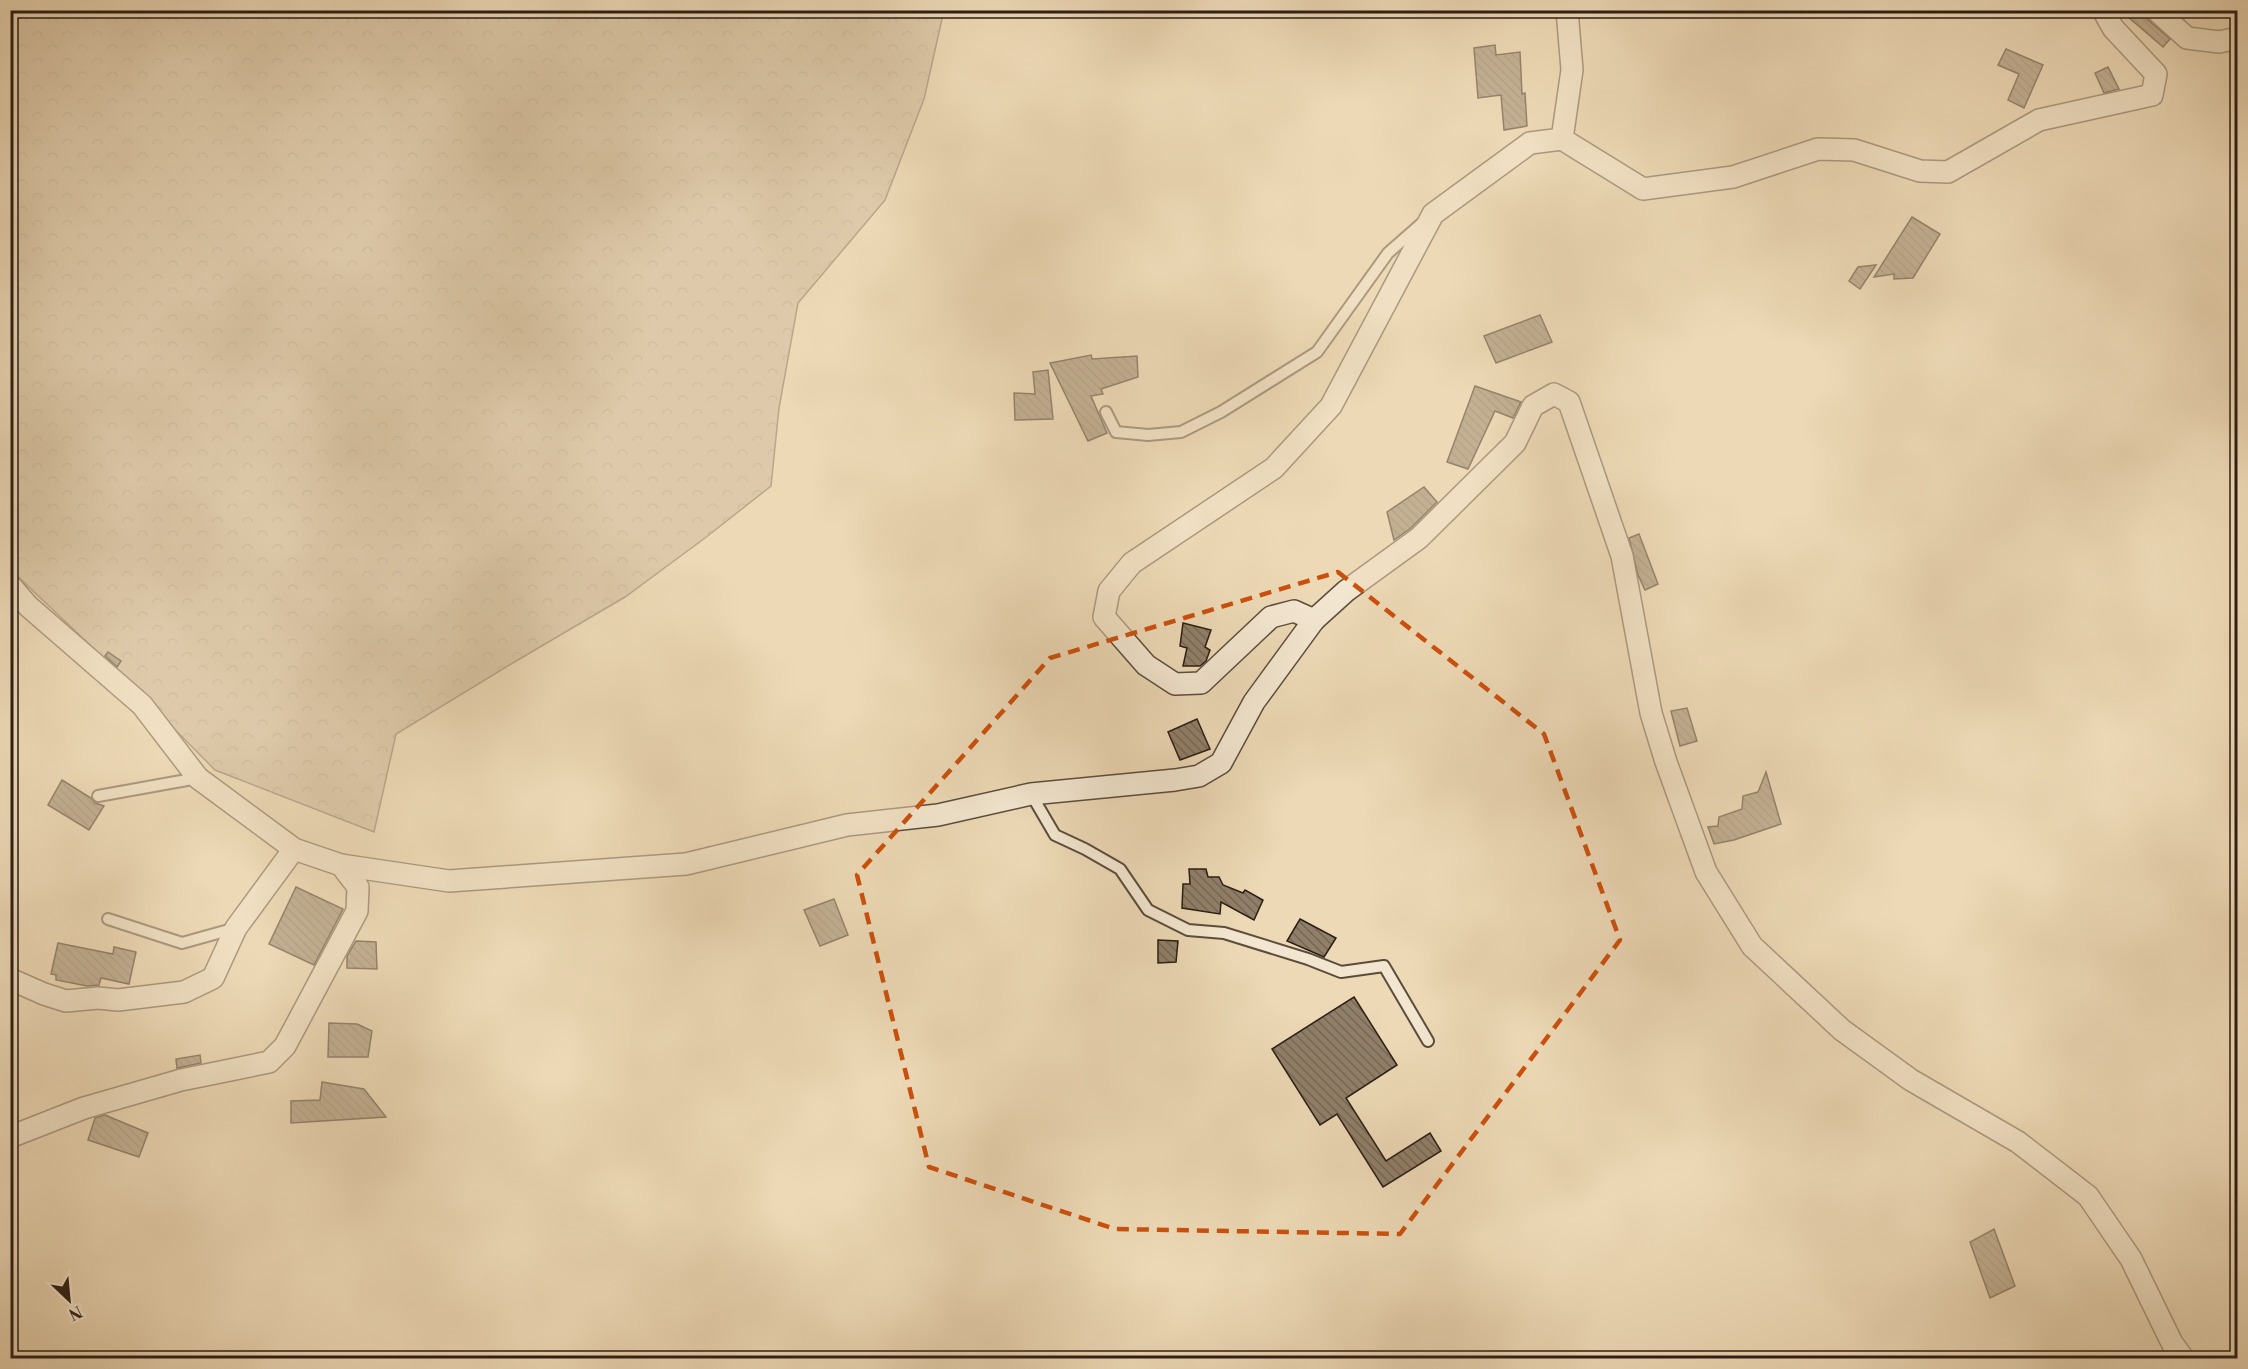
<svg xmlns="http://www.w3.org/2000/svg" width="2248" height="1369" font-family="'Libre Bodoni',serif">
<defs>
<pattern id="forest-crowns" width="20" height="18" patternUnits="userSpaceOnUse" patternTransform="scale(1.5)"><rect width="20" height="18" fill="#ccb99b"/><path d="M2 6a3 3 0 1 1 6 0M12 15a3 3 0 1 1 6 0" fill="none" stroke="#af9f85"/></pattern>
<pattern id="building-back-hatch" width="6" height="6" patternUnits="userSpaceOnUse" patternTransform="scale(1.5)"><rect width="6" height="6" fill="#907f69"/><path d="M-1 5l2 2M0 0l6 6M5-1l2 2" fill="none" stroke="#766755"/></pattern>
</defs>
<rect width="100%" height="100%" fill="#edd9b6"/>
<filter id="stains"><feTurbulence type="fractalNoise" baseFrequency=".00333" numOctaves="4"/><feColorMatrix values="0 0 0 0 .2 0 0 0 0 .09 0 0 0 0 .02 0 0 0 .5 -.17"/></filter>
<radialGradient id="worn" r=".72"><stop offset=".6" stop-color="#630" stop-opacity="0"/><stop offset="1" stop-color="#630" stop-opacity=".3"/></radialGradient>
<g fill="url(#forest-crowns)" stroke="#7c6b58" stroke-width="1.5">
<path d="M944,10L924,99L885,200L798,303L779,408L771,486L705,538L625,597L511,664L396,734L374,832L215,770L111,665L11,570L10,11Z"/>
<path d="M1627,11H1674L1662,17Z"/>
</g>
<g fill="url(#building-back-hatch)" stroke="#2c1d15" stroke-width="1.5">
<path d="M2120,10H2144L2147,19L2170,39L2163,47Z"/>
<path d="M1495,45L1496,55L1520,52L1522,94L1525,93L1527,126L1504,130L1501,95L1478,98L1474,48Z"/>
<path d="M2006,49L2043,65L2024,108L2008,100L2019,74L1998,65Z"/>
<path d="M2108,67L2119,89L2104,93L2095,73Z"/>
<path d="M1912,217L1940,234L1913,278L1894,279V274L1874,277Z"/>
<path d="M1876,265L1860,289L1849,281L1858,267Z"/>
<path d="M1540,315L1552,342L1496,363L1484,336Z"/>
<path d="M1091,355L1092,359L1137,356L1138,377L1101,389L1103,394L1091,396L1107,433L1088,441L1050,363Z"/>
<path d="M1048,370L1053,419L1015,420L1014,393L1035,394L1033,372Z"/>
<path d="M1475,386L1521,402L1513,418L1495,411L1468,469L1447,462Z"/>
<path d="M1424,487L1437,502L1411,528L1394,540L1387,512Z"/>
<path d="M1639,534L1658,584L1645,590L1638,575L1629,538Z"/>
<path d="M1183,623L1211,630L1205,647L1210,650L1206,661L1200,666H1183L1187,648L1180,646Z"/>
<path d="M108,652L121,661L117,667L105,656Z"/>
<path d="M1687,708L1697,741L1680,746L1671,711Z"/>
<path d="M1197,719L1210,749L1180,760L1168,732Z"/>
<path d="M1766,772L1781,824L1734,840L1714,844L1708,827L1718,826L1719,817L1742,809L1743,796L1758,792Z"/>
<path d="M62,780L91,798L95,803L104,806L89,830L48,805Z"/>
<path d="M1189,869H1206L1208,877H1219L1223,885L1243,893L1245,890L1263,900L1254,920L1221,902L1220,914L1182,908L1183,884H1190Z"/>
<path d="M296,887L343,909L314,965L269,944Z"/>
<path d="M834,899L848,935L820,946L804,910Z"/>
<path d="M1300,919L1336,938L1324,957L1287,941Z"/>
<path d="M1158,940L1178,941L1176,962L1158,963Z"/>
<path d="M356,941L376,942L377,969L347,968V956Z"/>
<path d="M58,943L113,954L114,947L136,952L129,984L101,978L99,985L87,986L56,980V975L51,974Z"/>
<path d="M1354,997L1397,1065L1346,1098L1386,1161L1430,1133L1441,1151L1383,1187L1337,1114L1320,1125L1272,1049Z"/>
<path d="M329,1023L357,1024L372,1031L368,1057H328Z"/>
<path d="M200,1055L201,1063L177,1068L176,1059Z"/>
<path d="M322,1082L364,1089L386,1117L291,1123V1101L320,1100Z"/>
<path d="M105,1115L148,1133L139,1157L88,1140L95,1118Z"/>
<path d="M1994,1229L2015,1286L1990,1298L1970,1242Z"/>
</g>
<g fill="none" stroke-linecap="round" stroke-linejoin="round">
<g stroke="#5c4c3d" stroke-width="14">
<g id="lane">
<path d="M1106,412L1116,432L1148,435L1181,432L1221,412L1317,352L1388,253L1421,224"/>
<path d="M1031,794L1055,835L1085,849L1120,869L1148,910L1188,930L1224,933L1308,959L1341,972L1384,966L1428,1041"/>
<path d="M98,796L198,778"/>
<path d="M108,919L182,943L236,928"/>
</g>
</g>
<g stroke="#5c4c3d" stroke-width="24">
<g id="street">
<path d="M2156,10L2187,38L2219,42L2238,38"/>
<path d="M1562,139L1572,70L1567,10"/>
<path d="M10,585L28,606L142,705L198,778L294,849L341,865L449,881L686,864L847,825L938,815L1031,794L1175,780L1199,776L1221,763L1254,702L1314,620L1294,611L1271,617L1201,683L1175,684L1146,665L1104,617L1109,591L1132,563L1274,468L1331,406L1433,214L1530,143L1562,139L1643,189L1733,177L1818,149L1854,150L1920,171L1948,172L2039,120L2152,95L2156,74L2113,28L2103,10"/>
<path d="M1314,620L1346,591L1419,538L1515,443L1533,406L1554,394L1569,402L1622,556L1651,713L1666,762L1706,872L1752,946L1842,1030L1911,1080L2018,1142L2088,1196L2131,1259L2172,1343L2183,1358"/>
<path d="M10,979L44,994L66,1001L98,998L118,1000L184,992L213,978L236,928L294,849"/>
<path d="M10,1137L84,1108L181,1080L269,1062L285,1046L357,911L358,887L341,865"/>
</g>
</g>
<use href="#lane" stroke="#f3e6d0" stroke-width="10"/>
<use href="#street" stroke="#f3e6d0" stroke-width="21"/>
</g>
<path d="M0 0H2248V1369H0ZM1338,572L1544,734L1620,940L1400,1234L1115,1229L929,1167L857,875L1050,658Z" fill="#edd9b6" fill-opacity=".55" fill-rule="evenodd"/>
<path fill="none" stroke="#cc500d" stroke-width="4.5" stroke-dasharray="12 8" stroke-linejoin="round" d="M1338,572L1544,734L1620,940L1400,1234L1115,1229L929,1167L857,875L1050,658Z"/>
<rect width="2248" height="1369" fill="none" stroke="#edd9b6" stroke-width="36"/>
<rect x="12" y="12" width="2224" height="1345" fill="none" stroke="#2c1d15" stroke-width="3"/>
<rect x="18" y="18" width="2212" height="1333" fill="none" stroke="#2c1d15" stroke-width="1.5"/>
<g transform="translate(69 1300) rotate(154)" stroke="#f3e6d0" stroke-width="4.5" paint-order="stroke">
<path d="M0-4.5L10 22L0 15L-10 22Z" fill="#2c1d15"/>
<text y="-9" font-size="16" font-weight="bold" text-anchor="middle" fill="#2c1d15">N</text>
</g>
<rect width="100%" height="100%" filter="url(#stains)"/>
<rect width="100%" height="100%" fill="url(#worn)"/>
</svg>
